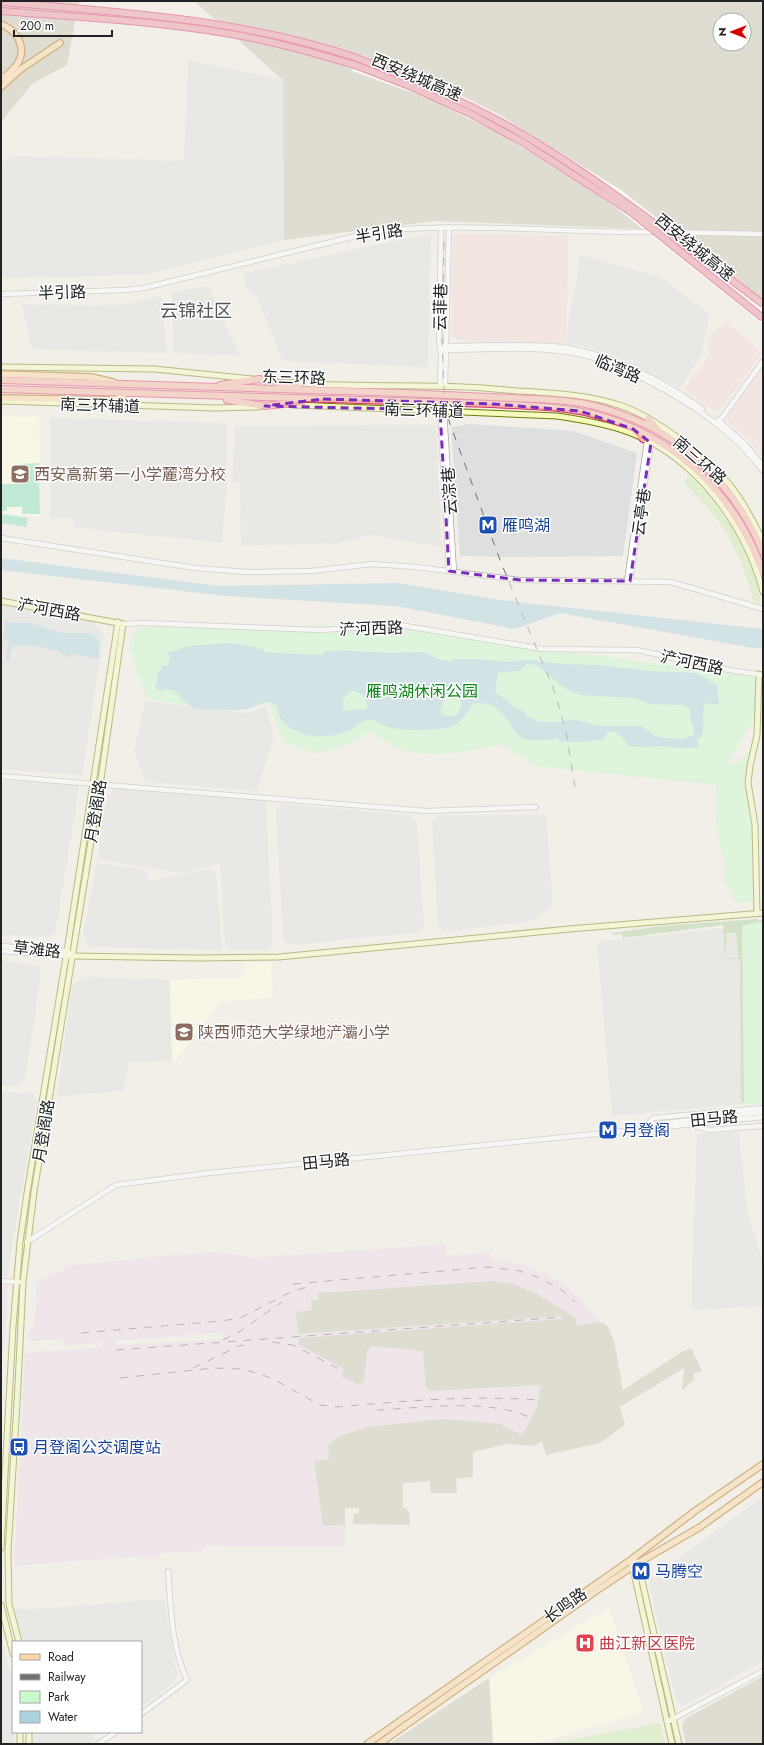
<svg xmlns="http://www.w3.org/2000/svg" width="764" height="1745" font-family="Jost,'Noto Sans SC',sans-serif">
<rect width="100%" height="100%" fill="#f2efe9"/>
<g fill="#e0dfdf">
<path d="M188,60L283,80L284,240L143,275L1,278V162L17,156L184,161Z"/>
<path d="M431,234L428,367L283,361L257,297L247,288L243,274L356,249Z"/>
<path d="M579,256H584L660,277L709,314L702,353L680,388L618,357L591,348L566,343L569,315L577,279Z"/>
<path d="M208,286L240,356L174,353L172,292Z"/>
<path d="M161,296L167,353L32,349L22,304L96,306L133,303Z"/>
<path d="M50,418L226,423L227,483L222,543L73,527L75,518H50Z"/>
<path d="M470,424L573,431L637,453L623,556L511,557L460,556L451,427Z"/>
<path d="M436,425L442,547L372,535L338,543L241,546L240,482L232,483L235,426Z"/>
<path d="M1,605L93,621L104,633L82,775L1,769Z"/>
<path d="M145,701L247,713L266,706L274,736L257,791L146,782L134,752Z"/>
<path d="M1,780L77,785L79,789L55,934L50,937L1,935Z"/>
<path d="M115,789L264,800L266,806L273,940L268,950H229L225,944L220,863L183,873L97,859L107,797Z"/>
<path d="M282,804L410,815L417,824L424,927L420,932L289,945L283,938L276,810Z"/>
<path d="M439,815H546L553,905L531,921L444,932L438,926L432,822Z"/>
<path d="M97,863L145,870L150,881L210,869L216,871L222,950L89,947L83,933Z"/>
<path d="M742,926L744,1104L612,1116L597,942Z"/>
<path d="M1,960L40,967L41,975L25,1079L17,1086L1,1085Z"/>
<path d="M85,977L170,980L172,1061L129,1062L123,1091L57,1096L72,985Z"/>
<path d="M1,1092L31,1093L37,1100L7,1277H1Z"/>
<path d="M739,1132L747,1209L763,1263V1306L691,1310L697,1134Z"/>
<path d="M763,1497V1661L684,1706L677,1703L648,1580Z"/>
<path d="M164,1599L175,1660L173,1662L178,1673L175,1682L141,1707V1642H22L14,1609L22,1608L24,1610Z"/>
<path d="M1,1641H3L13,1688V1732H15V1744H1Z"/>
<path d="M32,1732H93L92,1733L95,1741L90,1744H32Z"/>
</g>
<g fill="#f2dad9">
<path d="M453,234L569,236L566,343L458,340L451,335Z"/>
<path d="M726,322L762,353L720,410H713L683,390L711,354L707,342L711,336Z"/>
<path d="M763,367V457L747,438L727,420L729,413Z"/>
</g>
<g fill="#ebdbe8" fill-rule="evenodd">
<path d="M445,1244L446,1256L490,1252L491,1259L525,1265L548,1274L577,1295L598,1321L594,1323L576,1325L574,1317L535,1293L514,1284L318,1300L298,1334L566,1314L534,1446L507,1444L473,1452V1477L453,1479H456L457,1493H431L430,1481L403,1483V1508H345L346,1547L206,1546L201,1551L161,1553L159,1559L138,1558V1556L14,1566L25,1353L103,1347L102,1342L63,1346L62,1339L32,1341V1339H27L29,1329L34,1327L37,1282L72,1265L220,1251L250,1258ZM222,1332V1339L116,1346V1341Z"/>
<path d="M1,1284L8,1285L5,1348L1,1350Z"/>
</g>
<g fill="#ffffe5">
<path d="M1,416L39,417L40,518L1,512Z"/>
<path d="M271,962L273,997L220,1002L175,1062L172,1061L170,980L244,978V963Z"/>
<path d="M609,1608L643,1712L535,1744L493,1743L490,1678Z"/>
</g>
<g fill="#c7c7b4" fill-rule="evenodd">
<path d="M1,1H79L67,65L32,84L1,122Z"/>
<path d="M191,1H763V300L672,230L435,221L284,240L283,80L194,1ZM720,20H744V44H720Z"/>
<path d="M492,1281L514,1284L535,1293L575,1317L576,1325L594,1323L598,1321L607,1325L614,1341L623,1390L683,1351H685L691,1348L702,1371L693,1374L695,1379L682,1390L684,1368L620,1407L625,1425L600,1443L546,1455L542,1441L534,1446L507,1444L473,1452V1477L453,1479H456L457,1493H431L430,1481L403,1483V1508H407V1511H409L410,1525L353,1524L354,1514L359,1513V1508H345V1525L323,1526L314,1461L329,1459L328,1446L340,1436L369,1427L442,1419L500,1424L522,1435L537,1407L541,1385L430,1391L426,1387L423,1351L372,1346L367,1351L364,1382L358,1385L341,1376L344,1369L299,1345V1338L563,1319V1316L298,1334L296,1312L312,1310L311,1300H318V1293Z"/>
<path d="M763,1676V1744H686L682,1725L685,1719Z"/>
<path d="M489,1678L493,1744H389Z"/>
</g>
<g fill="#cdebb0">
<path d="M689,475C722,508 755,556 761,604L754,602C745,570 734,541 714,515C705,504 694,494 684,483Z"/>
<path d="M660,1723L665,1744H547Z"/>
</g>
<path fill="#add19e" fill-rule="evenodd" d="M757,919L763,921V1100L741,1102L740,959L725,958L723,925L623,938L622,934L613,935V933L661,926ZM727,933H736L738,958H725Z"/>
<g fill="#c8facc">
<path d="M397,625L543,649L763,677V727L756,715L727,765C736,766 746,754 753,748L746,784L752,824L754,901L735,903L732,892L726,886L722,871L726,865C721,860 715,817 715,807C715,800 716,792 716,785L535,766L502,744C472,750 441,758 410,752C395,749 381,740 369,731L349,745L317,754L284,743L268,702L247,709L192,706L147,699L137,674L134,661L129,650L130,639L140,627Z"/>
<path d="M759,922L763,923V1102L759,1104H744L742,926Z"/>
</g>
<g fill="#88e0be">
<path d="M39,463L40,514H22V507H7V511H1V484H19L20,464Z"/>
<path d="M1,514L28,518L26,527L1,523Z"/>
</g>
<g fill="#aad3df" fill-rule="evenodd">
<path d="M1,558L218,586L398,583L500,600L763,629V648H753L560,613L515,629L396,606L226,596L1,570Z"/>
<path d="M5,621L13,623H30L61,633H91L100,642L98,659L72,654L66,657L60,652L38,646H12L9,660L7,661L6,659L9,640L3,638Z"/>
<path d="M231,643L254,647L259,650L260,648L266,652L275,653L323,655V652L342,650L387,653L424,652L438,659L451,662L452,659H478L504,662L527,660L564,664L598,665L651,671L695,673L704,677L711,683L717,685L719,705L704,703L703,729L702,736L697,740L699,745L696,748L692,747L688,749L664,746L647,747L629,746C623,740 618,729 608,732L604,739L585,742H560L558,738C549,741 529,742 521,737C516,734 513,729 511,725C501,710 491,700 473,704C469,710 461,721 455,725C444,731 405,731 392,728C383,727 378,719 369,720C361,720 355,728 348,731C326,740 297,739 281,719C278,715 278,709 276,705C265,697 257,707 247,709C231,712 212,709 196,709C181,706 179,683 161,691L155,688L158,677L156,671H161L162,665L168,666L170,655L166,654L167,653L189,646ZM526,664L537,665L564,688L581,695L635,698L650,704L682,705L690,709V717L695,732L692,736L681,739L663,738L655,736L641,726H599L572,719L562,722H540L528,717L522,710L510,705L509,701L495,693L498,672L520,671ZM352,691C362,692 369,700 367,709L345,711C340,703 344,695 352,691ZM450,693L458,695C467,707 456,722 442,714L440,710L446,695Z"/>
</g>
<path fill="#fff" d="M358,54L432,81L498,114L621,190L763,300V324L615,207L549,162L494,131L427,98L352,71Z"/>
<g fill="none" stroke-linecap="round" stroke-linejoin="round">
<g stroke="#a9a9a9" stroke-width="6">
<g id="tertiary">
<path d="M665,232L763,234"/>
<path d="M1,294L126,290L144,288L376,231C469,222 562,233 656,232"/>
<path d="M440,346C480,346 521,343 561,347C609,353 664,381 702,409"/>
<path d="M441,350C480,350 520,346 559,351C592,354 621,367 650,382C694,405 733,431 763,471"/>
<path d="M440,386L441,352L439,341L441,227"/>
<path d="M445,386L449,227"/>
<path d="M440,410L449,571"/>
<path d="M444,410L454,572"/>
<path d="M718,420L745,444L763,466"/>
<path d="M719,422L763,361"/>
<path d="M1,538L195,568L247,572L311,571L372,564L416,567L520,580L671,582L763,609"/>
<path d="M627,581L647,441"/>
<path d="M630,581L651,443"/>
<path d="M123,624L142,623L320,630L400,625L543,649L637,650L729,670L763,675"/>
<path d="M1,776L93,784L100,786L106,785L426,811L536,807"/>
<path d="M1,946L67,951L72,956"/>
<path d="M1,951L69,956"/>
<path d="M647,1125L653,1118L763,1108"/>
<path d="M692,1125L709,1130L763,1126"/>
<path d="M641,1129L647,1125L763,1112"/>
<path d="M27,1242L116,1185L209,1173L763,1117"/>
<path d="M1,1281L19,1282"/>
<path d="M141,1714L187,1680C171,1646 171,1607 168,1571"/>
<path d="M667,1722L763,1671"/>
<path d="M98,1744L116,1732"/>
</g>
</g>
<g stroke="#707d05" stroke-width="7">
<g id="secondary">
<path d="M1,367L154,369L252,379"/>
<path d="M285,382C344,388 404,384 464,387C478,387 492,389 506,390C544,393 582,393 619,405C654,416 705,456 729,484C743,501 753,521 763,541"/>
<path d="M1,401L215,408L258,407"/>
<path d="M296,405L557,416C583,420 607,424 631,433C697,458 746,527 763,592"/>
<path d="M1,601L123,624L100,786L34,1192L23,1282L18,1385L8,1552L9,1604L19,1642"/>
<path d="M757,913L755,825L748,783L750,766L757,735L759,674"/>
<path d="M72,956L196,958L279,957L569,929L763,913"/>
<path d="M1,1548L13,1327L20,1242L27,1193L67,951L118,622"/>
<path d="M634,1561L638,1563L679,1744"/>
<path d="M632,1564L672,1744"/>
<path d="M1,1605L13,1654"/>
<path d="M20,1732V1744"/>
<path d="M29,1732V1744"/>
</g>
</g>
<g stroke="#a06b00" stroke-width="8">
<g id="primary">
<path d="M1,24C22,33 29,55 11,71C8,74 5,77 1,79"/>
<path d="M1,87L21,69L60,43"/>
<path d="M1,374L91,377L113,382"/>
<path d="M1,398L114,400L127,393"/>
<path d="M367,1744L632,1559L695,1511L763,1464"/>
<path d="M379,1744L596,1591L638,1563L700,1527L763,1482"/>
</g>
</g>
<g stroke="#dc2a67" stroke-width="8">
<g id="trunk">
<path d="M1,380C135,385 269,388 403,393C439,395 475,396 511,398C536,399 561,399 586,404C602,407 618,413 633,419C692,443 739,494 763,552"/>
<path d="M220,385L259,379L298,387"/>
<path d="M1,389L493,404C526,406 561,406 593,414C673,434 738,496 763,573"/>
<path d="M227,400L265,406L303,402"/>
<path d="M648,419L657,429"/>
<path d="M636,431L643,439"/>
</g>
</g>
<g stroke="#dc2a67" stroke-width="8">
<g id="motorway">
<path d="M1,2C120,12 243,19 357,58"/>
<path d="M1,11C78,17 155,21 231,34C273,41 314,53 355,65"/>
</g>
</g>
<use href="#tertiary" stroke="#fff" stroke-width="4.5"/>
<use href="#secondary" stroke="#f7fabf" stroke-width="5"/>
<use href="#primary" stroke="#fcd6a4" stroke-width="5.5"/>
<use href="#trunk" stroke="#f2b4a3" stroke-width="6"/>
<use href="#motorway" stroke="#e892a2" stroke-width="6"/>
<g stroke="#707070" stroke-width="1" stroke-dasharray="8 8" stroke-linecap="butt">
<path d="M444,242L442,339L444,390L449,421L500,560L555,693L566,732L575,787"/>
<path d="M293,1284L488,1267L520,1271L542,1279L563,1291L575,1302"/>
<path d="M81,1333L221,1321L240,1318L293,1291L311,1286"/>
<path d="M223,1340L239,1332L282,1302"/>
<path d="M272,1342L293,1345L341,1370"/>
<path d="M116,1350L564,1317"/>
<path d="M193,1368L239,1346L248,1344"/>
<path d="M120,1378L213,1368L242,1369L260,1374L273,1379L320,1405L337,1407C404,1401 471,1395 538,1400"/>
<path d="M377,1410C421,1408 491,1398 531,1418"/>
</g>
<g stroke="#dc2a67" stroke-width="8" stroke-linecap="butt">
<g id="motorway-bridge">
<path d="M357,58C408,78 460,99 508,126C551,150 592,178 632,207C676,239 720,271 763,304"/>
<path d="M355,65L412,87L469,113L524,143L631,212L763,318"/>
</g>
</g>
<use href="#motorway-bridge" stroke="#e892a2" stroke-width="6"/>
</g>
<path d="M0 0H764V1745H0ZM323,399L493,404L580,411L633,429L651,443L630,581L520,580L449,571L440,410L265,406Z" fill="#f2efe9" fill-opacity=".55" fill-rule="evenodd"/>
<path fill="none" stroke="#7b2cbf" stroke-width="3" stroke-dasharray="8 5" stroke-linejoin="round" d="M323,399L493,404L580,411L633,429L651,443L630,581L520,580L449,571L440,410L265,406Z"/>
<defs>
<g id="school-square" transform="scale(1)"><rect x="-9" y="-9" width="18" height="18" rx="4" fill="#8d6e63" stroke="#fff"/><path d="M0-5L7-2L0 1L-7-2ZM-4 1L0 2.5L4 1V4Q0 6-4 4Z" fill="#fff"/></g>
<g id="metro-square" transform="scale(1)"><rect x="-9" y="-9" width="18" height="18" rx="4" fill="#1a4fb4" stroke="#fff"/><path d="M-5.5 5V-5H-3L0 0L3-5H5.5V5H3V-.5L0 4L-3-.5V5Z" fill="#fff"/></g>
<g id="bus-square" transform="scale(1)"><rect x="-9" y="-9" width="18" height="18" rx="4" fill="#1a4fb4" stroke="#fff"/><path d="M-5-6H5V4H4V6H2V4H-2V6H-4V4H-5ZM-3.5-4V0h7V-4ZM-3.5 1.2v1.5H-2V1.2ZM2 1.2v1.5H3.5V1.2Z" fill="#fff"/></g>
<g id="hospital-square" transform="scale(1)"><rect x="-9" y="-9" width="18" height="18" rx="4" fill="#e0444e" stroke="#fff"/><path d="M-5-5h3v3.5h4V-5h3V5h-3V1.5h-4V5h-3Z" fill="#fff"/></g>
</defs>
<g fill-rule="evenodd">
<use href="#school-square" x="20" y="474"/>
<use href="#metro-square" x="488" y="525"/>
<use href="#school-square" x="184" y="1032"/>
<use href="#metro-square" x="608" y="1130"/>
<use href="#bus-square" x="19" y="1447"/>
<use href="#metro-square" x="641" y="1571"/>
<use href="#hospital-square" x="585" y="1643"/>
</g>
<g text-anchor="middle" stroke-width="3" stroke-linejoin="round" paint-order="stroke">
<g font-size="16" fill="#222" stroke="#fff">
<text transform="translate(417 77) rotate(23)" y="6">西安绕城高速</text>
<text transform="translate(379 233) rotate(-9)" y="6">半引路</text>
<text transform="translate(695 247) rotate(39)" y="6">西安绕城高速</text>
<text transform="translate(62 292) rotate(-2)" y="6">半引路</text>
<text transform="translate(440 307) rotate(-89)" y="6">云菲巷</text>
<text transform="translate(618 368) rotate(23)" y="6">临湾路</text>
<text transform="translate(294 377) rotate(2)" y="6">东三环路</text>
<text transform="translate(100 405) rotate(2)" y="6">南三环辅道</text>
<text transform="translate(424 410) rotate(2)" y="6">南三环辅道</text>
<text transform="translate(700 460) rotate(41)" y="6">南三环路</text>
<text transform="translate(449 491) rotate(-94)" y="6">云淙巷</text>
<text transform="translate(641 512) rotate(-82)" y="6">云亭巷</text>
<text transform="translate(49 609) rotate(10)" y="6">浐河西路</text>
<text transform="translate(371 628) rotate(-2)" y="6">浐河西路</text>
<text transform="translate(692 662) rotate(12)" y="6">浐河西路</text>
<text transform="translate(95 811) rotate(-81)" y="6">月登阁路</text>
<text transform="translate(37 949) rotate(6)" y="6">草滩路</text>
<text transform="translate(714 1118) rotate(-6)" y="6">田马路</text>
<text transform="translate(43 1131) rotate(-81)" y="6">月登阁路</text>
<text transform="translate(326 1161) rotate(-6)" y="6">田马路</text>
<text transform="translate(565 1605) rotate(-35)" y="6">长鸣路</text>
</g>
<g font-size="16" fill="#785e54" stroke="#fff" text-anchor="start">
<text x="34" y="480">西安高新第一小学麓湾分校</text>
<text x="198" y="1038">陕西师范大学绿地浐灞小学</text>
</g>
<g font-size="16" fill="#164399" stroke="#fff" text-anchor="start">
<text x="502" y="531">雁鸣湖</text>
<text x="622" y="1136">月登阁</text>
<text x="33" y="1453">月登阁公交调度站</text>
<text x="655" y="1577">马腾空</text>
</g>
<g font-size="16" fill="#0c8416" stroke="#fff">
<text x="422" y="697">雁鸣湖休闲公园</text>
</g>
<g font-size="16" fill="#be3a42" stroke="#fff" text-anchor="start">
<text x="599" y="1649">曲江新区医院</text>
</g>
<g font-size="18" fill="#555" stroke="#fff">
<text x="196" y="317">云锦社区</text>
</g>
</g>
<rect width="764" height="1745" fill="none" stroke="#222222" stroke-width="4"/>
<rect x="12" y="1641" width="130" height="92" fill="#ffffff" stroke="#a7a7a7"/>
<rect x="20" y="1654" width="20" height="6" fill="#fcd6a4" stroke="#a7a7a7"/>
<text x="48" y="1661" font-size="12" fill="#222222">Road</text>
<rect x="20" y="1674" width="20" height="6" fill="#707070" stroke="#a7a7a7"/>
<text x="48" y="1681" font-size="12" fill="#222222">Railway</text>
<rect x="20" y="1691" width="20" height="12" fill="#c8facc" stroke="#a7a7a7"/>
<text x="48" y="1701" font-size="12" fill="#222222">Park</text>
<rect x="20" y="1711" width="20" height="12" fill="#aad3df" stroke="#a7a7a7"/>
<text x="48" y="1721" font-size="12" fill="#222222">Water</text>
<g transform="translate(732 32) rotate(270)"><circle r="19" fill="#ffffff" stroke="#a7a7a7"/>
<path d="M0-3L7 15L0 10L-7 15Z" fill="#d40000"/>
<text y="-6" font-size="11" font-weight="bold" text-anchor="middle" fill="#222222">N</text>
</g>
<path d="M14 30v6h98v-6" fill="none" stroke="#222222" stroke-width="2"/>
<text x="20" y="30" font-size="12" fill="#222222" stroke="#ffffff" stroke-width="3" paint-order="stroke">200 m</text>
</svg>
